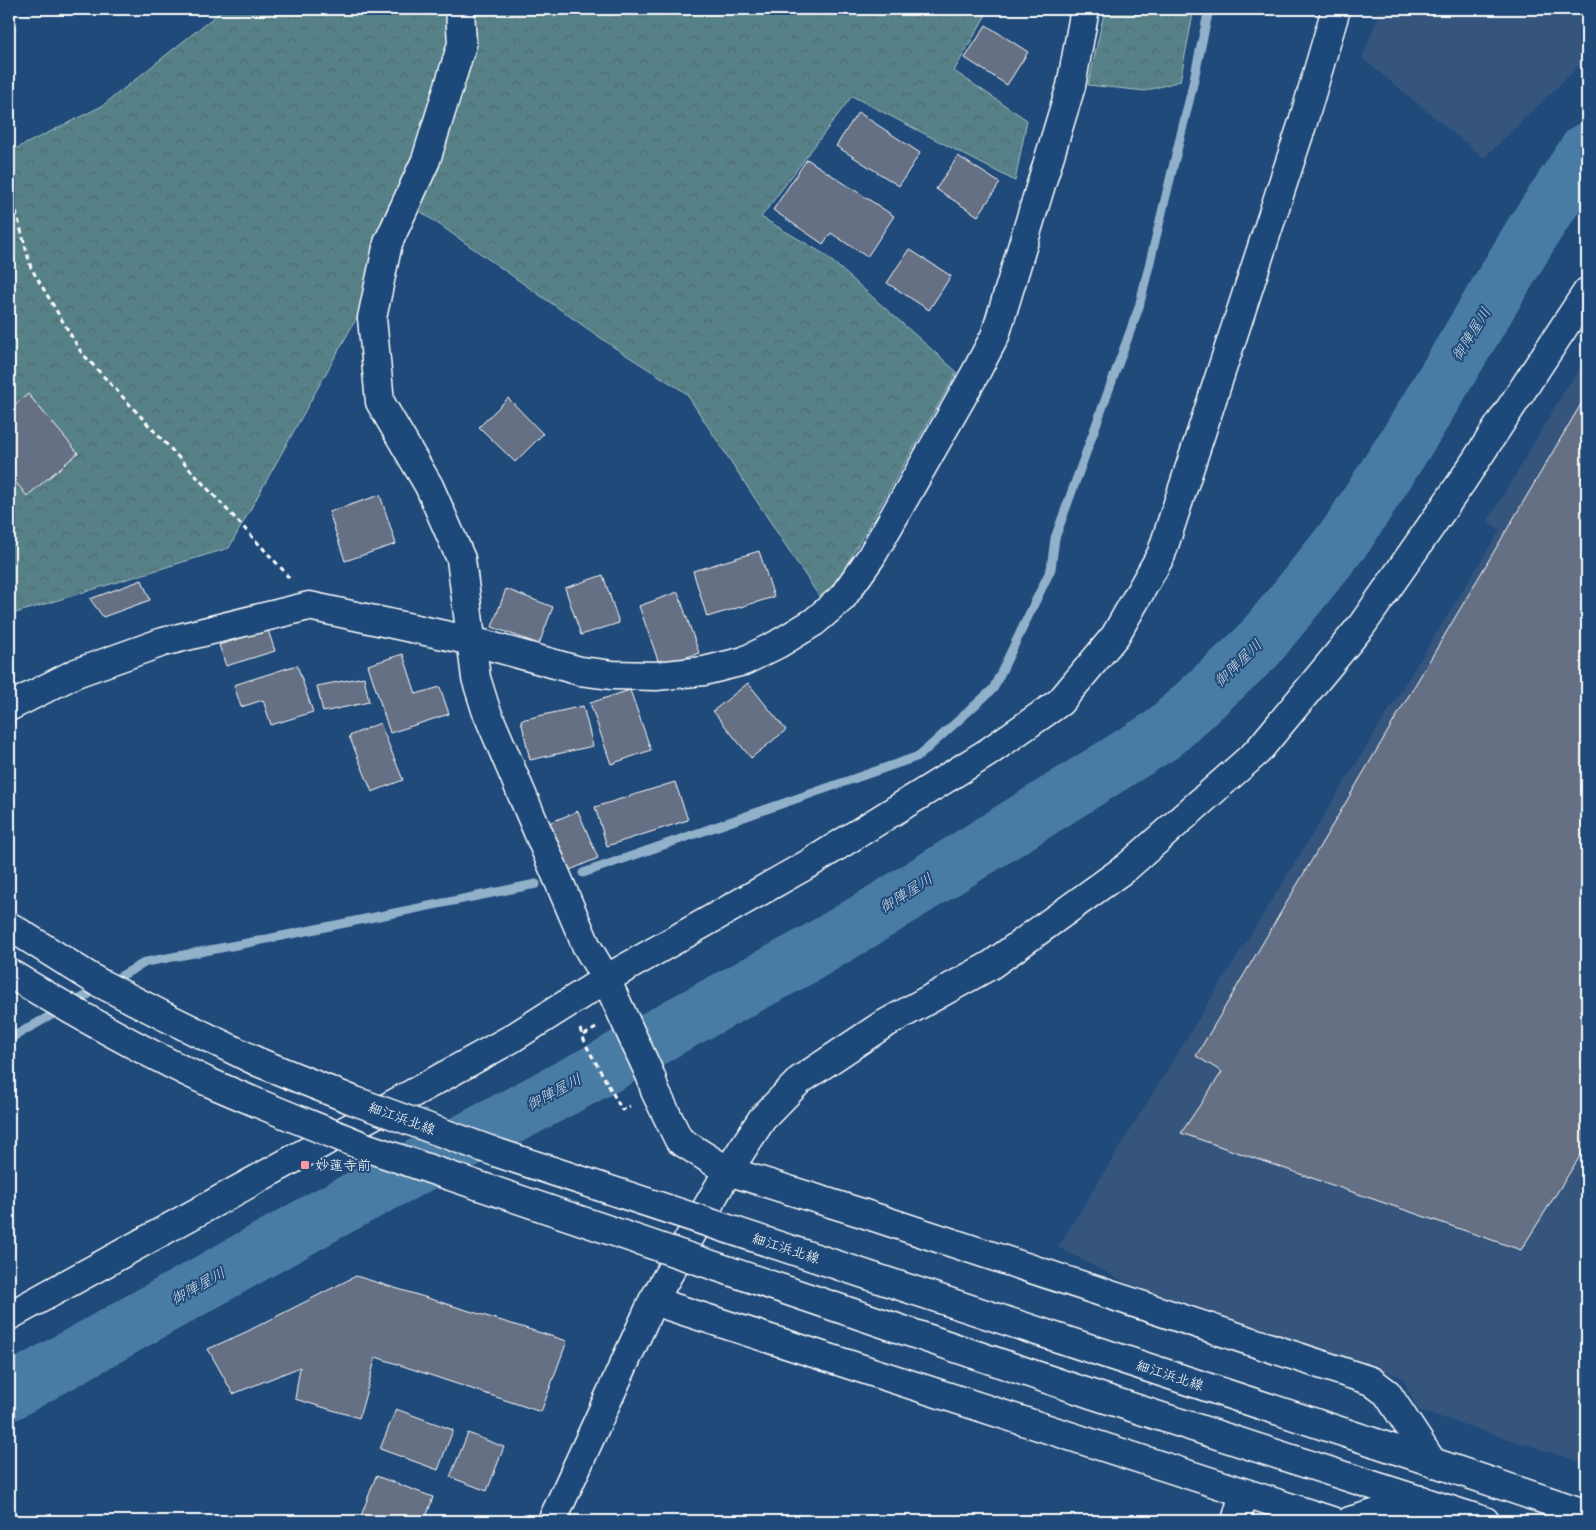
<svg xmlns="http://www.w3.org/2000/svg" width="1596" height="1530" font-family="Kalam,'Klee One',sans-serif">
<defs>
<pattern id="forest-crowns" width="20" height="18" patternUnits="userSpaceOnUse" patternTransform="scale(1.25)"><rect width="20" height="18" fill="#568188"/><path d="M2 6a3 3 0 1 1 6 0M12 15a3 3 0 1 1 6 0" fill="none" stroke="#52696d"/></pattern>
</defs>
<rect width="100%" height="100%" fill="#1f4a7a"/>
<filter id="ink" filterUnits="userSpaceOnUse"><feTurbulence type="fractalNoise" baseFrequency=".02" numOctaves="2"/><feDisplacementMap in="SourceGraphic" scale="10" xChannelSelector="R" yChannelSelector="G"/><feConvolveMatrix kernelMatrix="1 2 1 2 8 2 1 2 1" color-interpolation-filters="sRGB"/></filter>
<g filter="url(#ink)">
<g fill="#34557d">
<path d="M1381,9H1587V58L1484,158L1362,58Z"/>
<path d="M1587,359V1464L1418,1410L1402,1377L1144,1292L1058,1247L1500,530L1488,521L1565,390Z"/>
</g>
<g fill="url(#forest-crowns)" stroke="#aac0c4">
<path d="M224,9H984L988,11L954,71L1027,120L1015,181L852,96L761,217L824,254L957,372L824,604L686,393L615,348L417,209L229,548L9,615V152L102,106Z"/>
<path d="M1105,9H1194L1180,81L1145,91L1088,85Z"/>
</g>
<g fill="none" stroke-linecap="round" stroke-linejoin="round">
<g stroke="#91b0c9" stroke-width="9">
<path d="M583,873L919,756L993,689L1051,569L1055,538L1139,307L1191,93L1209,9"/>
<path d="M9,1039L146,962L247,943L536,884"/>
</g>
<path stroke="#487ba5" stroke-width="55" d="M9,1393L324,1216L609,1065L670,1029L806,956L871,917L1163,734L1257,647L1347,535L1414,430L1535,228L1587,150"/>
</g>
<g fill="#657084" stroke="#fff">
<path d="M986,25L1028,52L1007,85L965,58Z"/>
<path d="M858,112L920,153L899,186L836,146Z"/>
<path d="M958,156L1000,183L978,216L936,189Z"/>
<path d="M807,159L894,216L867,257L831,233L823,244L773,210Z"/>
<path d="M909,249L951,276L929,310L887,283Z"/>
<path d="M28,394L78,453L27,496L9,474V452L12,449L9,446V410Z"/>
<path d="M1587,394V1145L1521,1250L1181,1133L1222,1072L1196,1056Z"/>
<path d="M508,398L543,434L515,462L479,427Z"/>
<path d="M380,495L396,544L345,561L329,512Z"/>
<path d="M759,551L774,597L707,617L693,571Z"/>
<path d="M603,575L619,623L581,635L565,588Z"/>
<path d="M142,580L150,600L103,617L90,599Z"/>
<path d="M506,589L553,607L539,644L492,627Z"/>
<path d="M678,592L699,653L660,666L639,606Z"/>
<path d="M268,630L275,651L226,666L219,645Z"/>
<path d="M403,654L416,694L440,687L449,714L390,733L368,665Z"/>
<path d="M297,665L313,712L271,725L263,700L241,707L234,685Z"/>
<path d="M364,677L369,702L323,712L317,686Z"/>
<path d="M748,683L786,730L751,758L713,711Z"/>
<path d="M630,690L651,750L611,764L590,703Z"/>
<path d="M583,706L593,746L530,760L521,720Z"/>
<path d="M380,723L403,780L372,792L349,736Z"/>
<path d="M675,782L688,820L607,846L595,807Z"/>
<path d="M578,811L598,858L570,870L549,823Z"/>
<path d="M356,1276L567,1341L541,1412L376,1357L359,1418L295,1399L300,1367L233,1394L208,1349L246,1332Z"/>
<path d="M396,1409L453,1430L438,1470L380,1449Z"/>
<path d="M468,1433L504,1447L487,1491L450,1477Z"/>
<path d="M376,1476L433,1497L425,1521H374L361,1516Z"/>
</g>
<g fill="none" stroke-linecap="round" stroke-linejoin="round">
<g stroke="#fff" stroke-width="31">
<g id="minor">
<path d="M460,9L462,44L426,160L388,243L372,318L380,402L429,486L461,559L476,678L486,710L586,945L606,979L651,1077L655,1091L679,1140L728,1171L862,1213L1371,1381L1387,1393L1433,1463"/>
<path d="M9,707L76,673L163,642L309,606L472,641L580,671L612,675L656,676L704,671L744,661L778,644L814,622L842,598L871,557L975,374L995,336L1071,86L1085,9"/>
<path d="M653,1301L1332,1521"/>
<path d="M9,1316L511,1039L606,979L810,863L987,753L1060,702L1115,636L1161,555L1303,122L1336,9"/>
<path d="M552,1521L653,1301L728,1171L762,1119L800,1080L881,1026L991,965L1127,867L1257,752L1362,625L1461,483L1587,292"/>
<path d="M1236,1521L1244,1493"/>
<path d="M1350,1521L1422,1500"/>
</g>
</g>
<g stroke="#fff" stroke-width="31">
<g id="major">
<path d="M1376,1443L1587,1514"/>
<path d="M1366,1483L1485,1521"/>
</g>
</g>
<g stroke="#fff" stroke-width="3" stroke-dasharray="5 4" stroke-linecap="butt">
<path d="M9,185L31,268L81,352L283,570L291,581"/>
<path d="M580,1029L586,1045L622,1110L630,1106"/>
<path d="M584,1035L596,1028"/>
</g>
<use href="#minor" stroke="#1f4a7a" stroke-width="28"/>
<use href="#major" stroke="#1f4a7a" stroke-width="28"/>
<g stroke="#fff" stroke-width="31" stroke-linecap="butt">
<g id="major-bridge">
<path d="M9,926L98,982L168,1018L258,1062L355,1101L498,1153L1376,1443"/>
<path d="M9,973C73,1012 138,1049 206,1081C258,1104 312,1125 365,1147L1094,1395L1366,1483"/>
</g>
</g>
<use href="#major-bridge" stroke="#1f4a7a" stroke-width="28"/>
</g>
</g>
<rect fill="#ff9aa2" stroke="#1f4a7a" stroke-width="2" x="300" y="1160" width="10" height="10" rx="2.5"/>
<g text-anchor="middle" stroke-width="4" stroke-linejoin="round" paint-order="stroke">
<g font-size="14" fill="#fff" stroke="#1f4a7a">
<text transform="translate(402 1118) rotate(20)" y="5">細江浜北線</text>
<text transform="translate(786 1248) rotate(18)" y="5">細江浜北線</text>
<text transform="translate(1170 1375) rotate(18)" y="5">細江浜北線</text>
</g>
<g font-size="14" fill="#fff" stroke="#1f4a7a" text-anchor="start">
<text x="315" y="1170">妙蓮寺前</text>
</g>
<g font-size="15" font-style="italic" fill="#d1dee8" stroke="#1f4a7a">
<text transform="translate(1471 334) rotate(-58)" y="5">御陣屋川</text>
<text transform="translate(1238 663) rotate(-44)" y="5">御陣屋川</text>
<text transform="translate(906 893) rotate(-32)" y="5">御陣屋川</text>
<text transform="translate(554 1092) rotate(-28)" y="5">御陣屋川</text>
<text transform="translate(198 1286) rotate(-29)" y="5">御陣屋川</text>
</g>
</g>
<rect width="1596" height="1530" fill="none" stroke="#1f4a7a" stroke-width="30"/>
<rect x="15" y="15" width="1566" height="1500" fill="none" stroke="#fff" stroke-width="2" filter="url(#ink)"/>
</svg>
